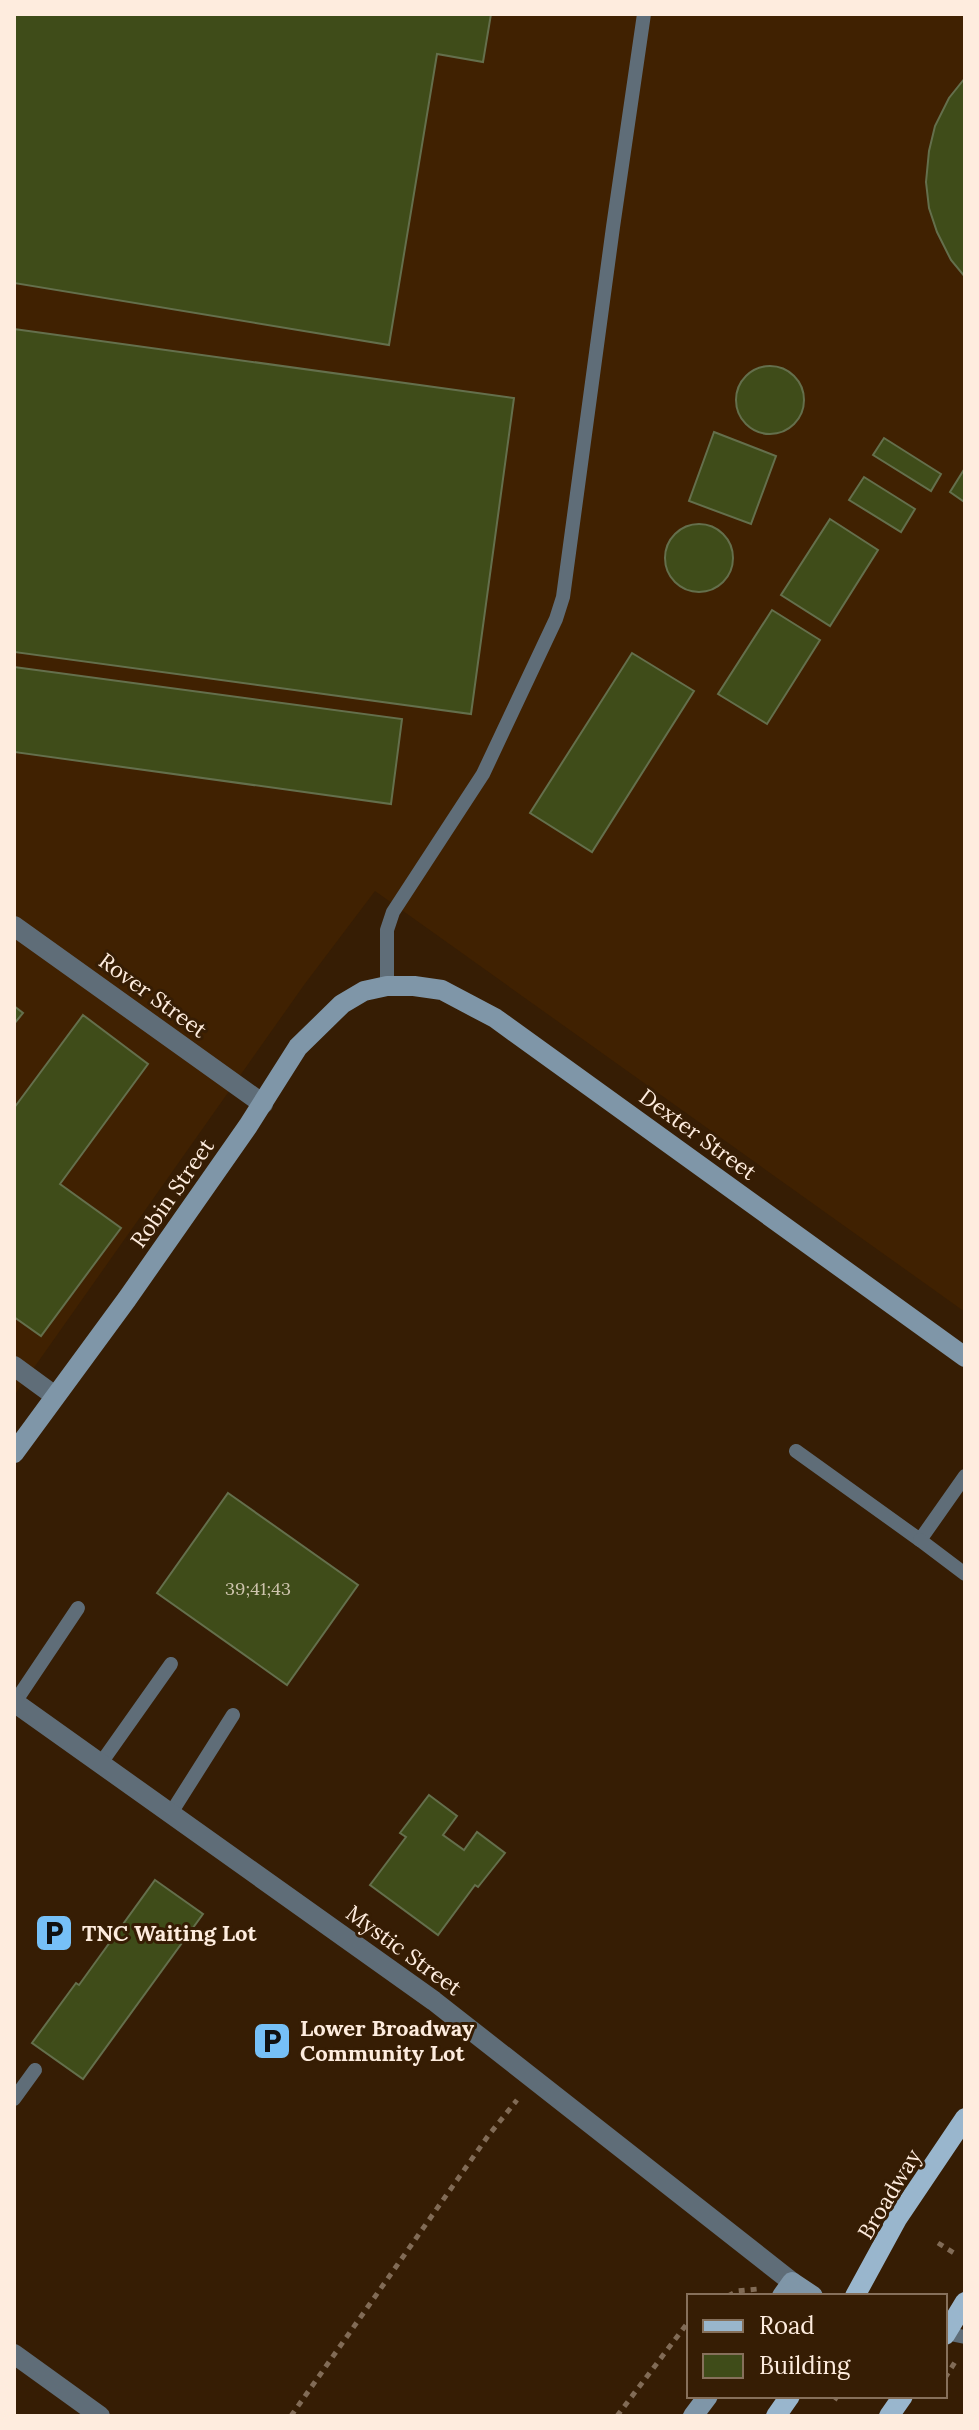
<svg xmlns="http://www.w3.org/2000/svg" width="979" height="2430" font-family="Lora,serif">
<rect width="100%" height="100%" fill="#361d04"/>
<path fill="#402101" d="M14,14H965V1312L375,891L304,985L14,1396Z"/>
<g fill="#3f4c19" stroke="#646f4c" stroke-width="2">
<path d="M14,14H491L483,62L437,54L389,345L14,283Z"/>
<path d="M965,78V277L951,260L937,232L929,208L926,182L929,151L935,126L949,98Z"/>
<path d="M14,329L514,398L471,714L14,652Z"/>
<circle cx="770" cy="400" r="34"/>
<path d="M714,432L776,456L751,524L689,501Z"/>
<path d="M884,438L941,474L931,491L873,455Z"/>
<path d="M965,468V498L963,501L950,492Z"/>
<path d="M864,477L915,509L901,532L849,500Z"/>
<path d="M830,519L878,550L830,626L781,595Z"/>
<circle cx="699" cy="558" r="34"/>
<path d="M772,610L820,640L767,724L718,694Z"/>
<path d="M632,653L694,691L592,852L530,813Z"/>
<path d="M14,667L402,719L391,804L14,752Z"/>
<path d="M14,1006L23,1013L14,1024Z"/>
<path d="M83,1015L148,1064L60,1184L121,1228L41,1336L14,1317V1108Z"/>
<path d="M228,1493L358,1585L287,1685L157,1593Z"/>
<path d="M429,1795L457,1816L443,1835L464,1850L477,1832L505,1853L478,1887L475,1885L438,1935L370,1885L406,1837L400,1833Z"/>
<path d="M155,1880L203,1914L83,2079L32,2043L76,1983L79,1985Z"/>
</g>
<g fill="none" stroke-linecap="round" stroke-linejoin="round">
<g stroke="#816b56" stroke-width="5" stroke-dasharray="6 6" stroke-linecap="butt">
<path d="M938,2243L954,2253"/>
<path d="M728,2296L737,2291L758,2289"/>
<path d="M945,2378L955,2362"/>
<path d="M833,2396L842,2402"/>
<path d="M291,2416L488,2136L517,2100"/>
<path d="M617,2416L689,2321"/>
</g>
<g stroke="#5f6d78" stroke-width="14">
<path d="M387,986V930L393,912L483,774L556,619L563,597L613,227L644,14"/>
<path d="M796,1451L920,1540L965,1476"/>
<path d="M920,1540L965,1574"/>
<path d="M15,1702L78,1608"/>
<path d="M101,1763L171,1664"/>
<path d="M171,1813L233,1715"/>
<path d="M14,2099L35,2070"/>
<path d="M945,2333L965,2337"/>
</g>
<g stroke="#5f6d78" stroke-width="20">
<path d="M14,926L263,1104"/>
<path d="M14,1366L55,1396"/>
<path d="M14,1702L434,2001L792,2282"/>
<path d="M14,2354L100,2416"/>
</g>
<g stroke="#7f96a8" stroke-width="20">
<path d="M14,1453L127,1299L248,1126L298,1047L342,1004L364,991L387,986H414L442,990L495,1018L965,1357"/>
<path d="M782,2296L792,2282L813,2296"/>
<path d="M693,2416L708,2396"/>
</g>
<g stroke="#99b6cd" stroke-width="20">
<path d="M855,2296L897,2219L965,2118"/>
<path d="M945,2335L965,2302"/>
<path d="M776,2416L790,2396"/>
<path d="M889,2416L903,2396"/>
</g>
</g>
<defs>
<g id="parking-square" transform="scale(2)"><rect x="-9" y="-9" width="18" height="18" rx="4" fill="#76c0f7" stroke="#361d04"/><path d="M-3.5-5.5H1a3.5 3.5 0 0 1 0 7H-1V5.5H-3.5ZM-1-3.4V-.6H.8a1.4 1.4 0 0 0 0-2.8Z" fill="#111"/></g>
</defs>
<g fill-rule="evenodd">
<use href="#parking-square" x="54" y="1933"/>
<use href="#parking-square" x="272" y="2041"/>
</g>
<g text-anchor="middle" stroke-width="6" stroke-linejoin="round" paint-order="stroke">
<g font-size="18" fill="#cec4ad">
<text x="258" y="1595">39;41;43</text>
</g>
<g font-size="22" fill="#feecde" stroke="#361d04">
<text transform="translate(153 995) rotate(36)" y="8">Rover Street</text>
<text transform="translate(698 1134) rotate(36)" y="8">Dexter Street</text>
<text transform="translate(172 1193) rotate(-55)" y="8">Robin Street</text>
<text transform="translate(404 1950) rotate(36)" y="8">Mystic Street</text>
<text transform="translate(889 2194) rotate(-59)" y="8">Broadway</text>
</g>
<g font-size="22" font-weight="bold" fill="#feecde" stroke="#361d04" text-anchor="start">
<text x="82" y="1941">TNC Waiting Lot</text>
<text x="300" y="2036">Lower Broadway<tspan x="300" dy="25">Community Lot</tspan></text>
</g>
</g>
<rect width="979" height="2430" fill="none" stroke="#feecde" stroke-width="32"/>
<rect x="687" y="2294" width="260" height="104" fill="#361d04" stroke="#86705b" stroke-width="2"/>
<rect x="703" y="2320" width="40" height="12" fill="#99b6cd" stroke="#86705b" stroke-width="2"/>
<text x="759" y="2334" font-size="24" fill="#feecde">Road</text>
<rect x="703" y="2354" width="40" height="24" fill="#3f4c19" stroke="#86705b" stroke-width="2"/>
<text x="759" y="2374" font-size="24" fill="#feecde">Building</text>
</svg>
